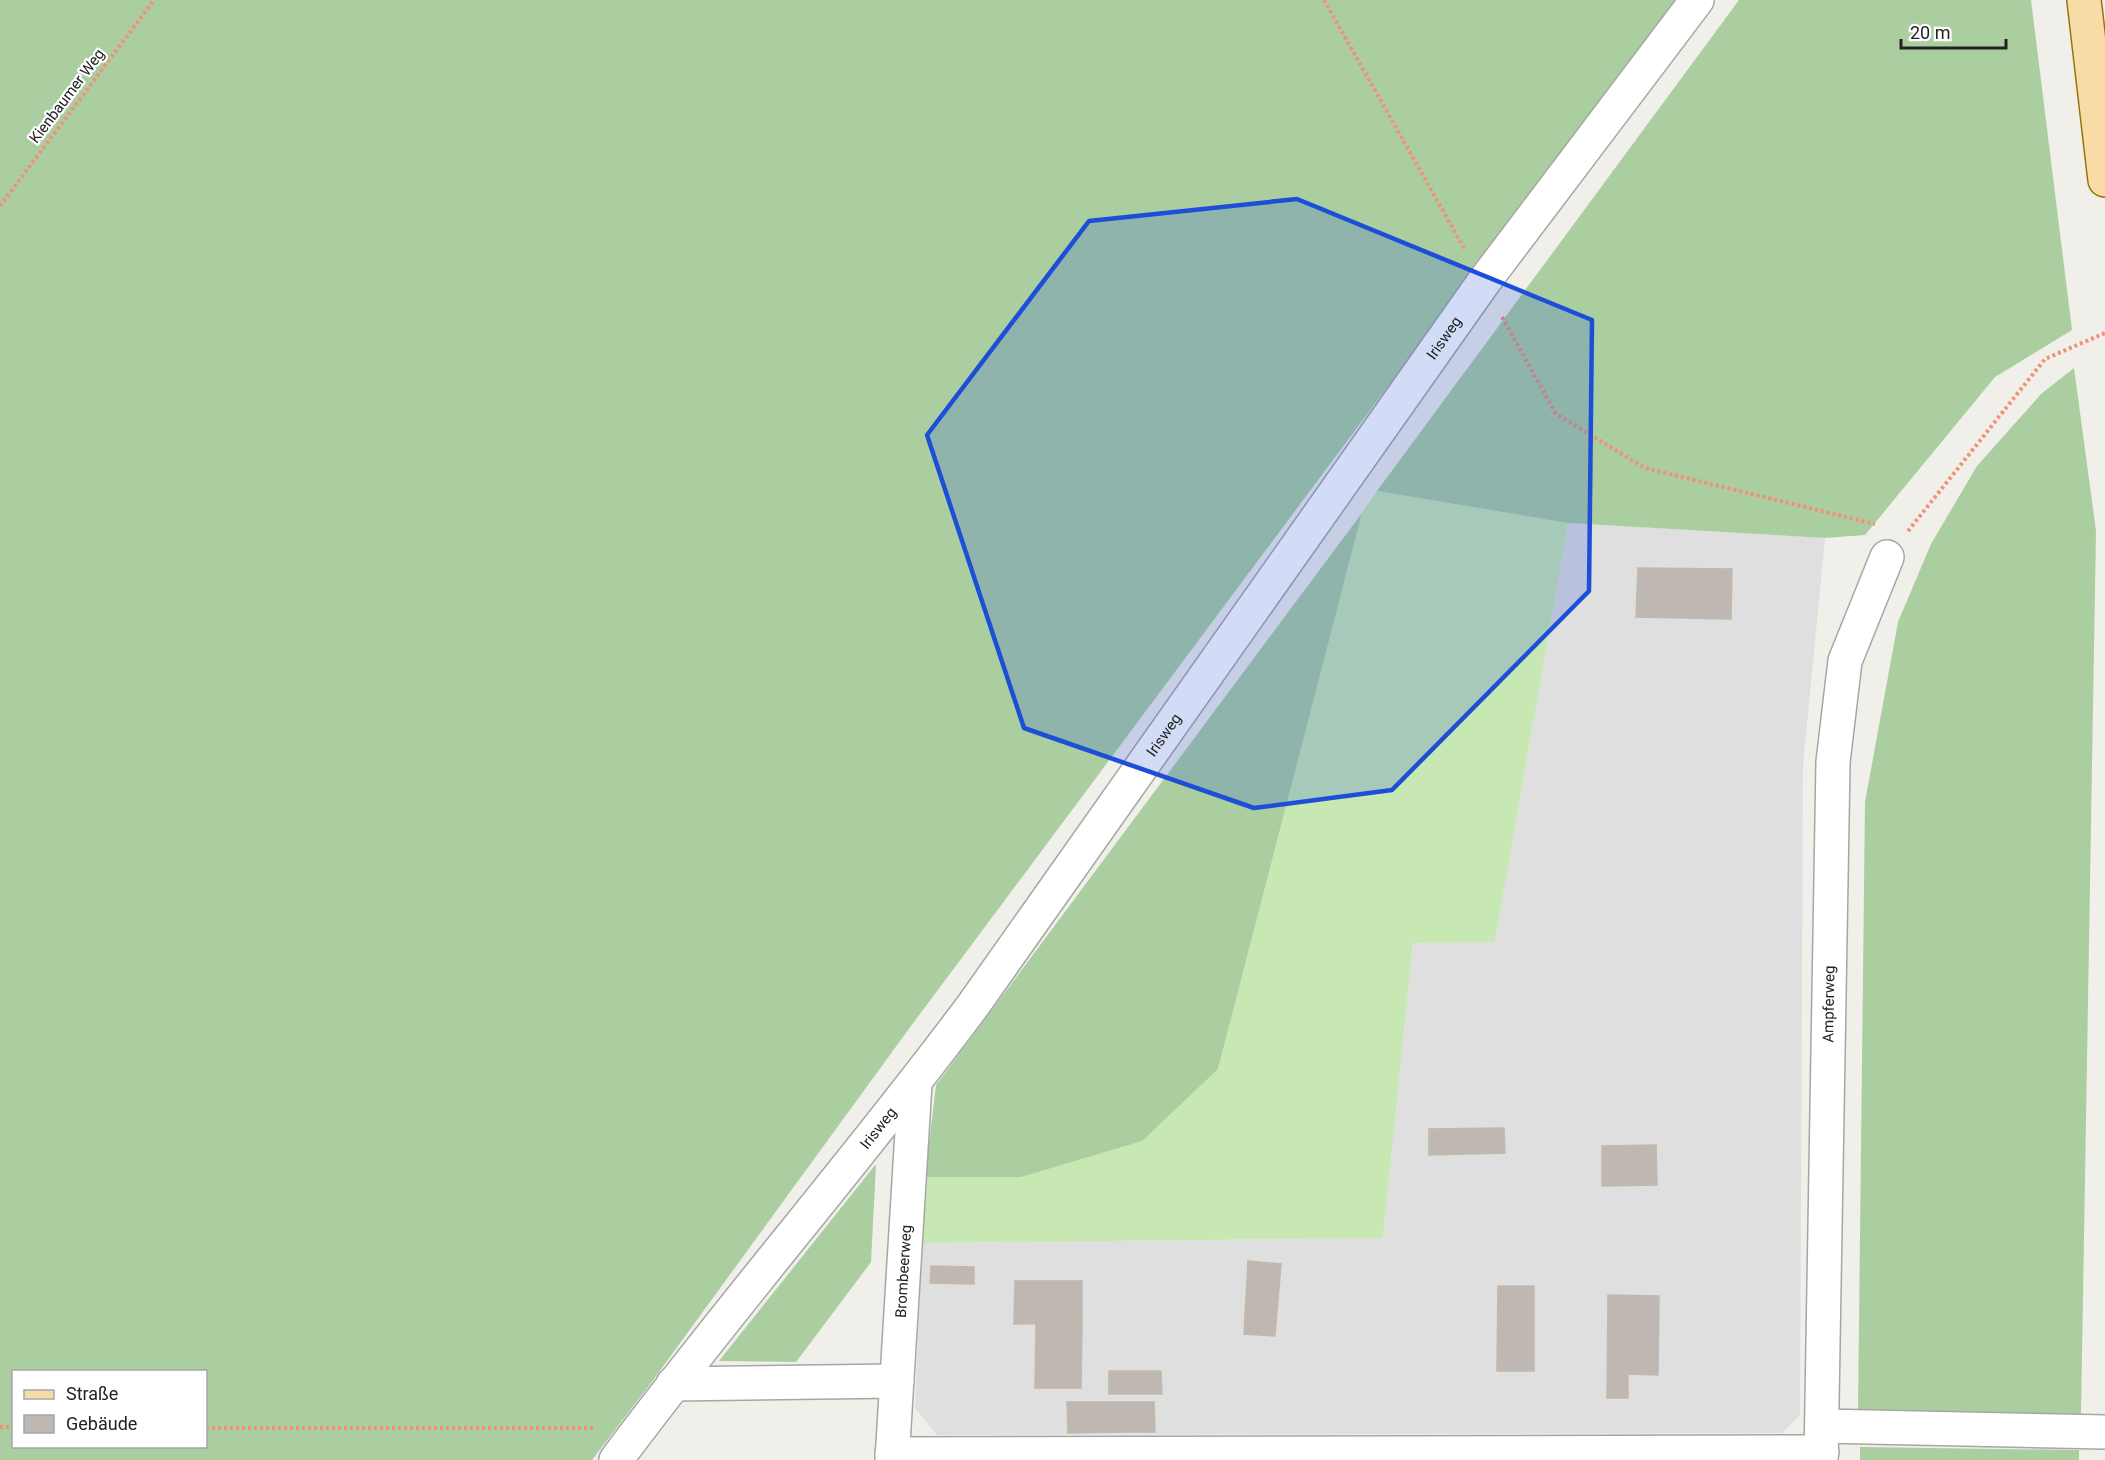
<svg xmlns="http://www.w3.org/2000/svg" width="2105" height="1460" font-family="Roboto,sans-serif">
<rect width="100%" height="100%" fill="#f1efe9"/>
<path fill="#dfdfdf" d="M1568,523L1825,538L1803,766L1800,1415L1782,1433L937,1435L915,1408L922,1243L1383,1238L1413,943L1495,942Z"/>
<path fill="#c8e8b3" d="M1377,491L1568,523L1495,942L1413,943L1383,1238L922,1243L925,1177H1021L1218,1069L1362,513Z"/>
<g fill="#aacea0" fill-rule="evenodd">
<path d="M0,0H1676L911,1026L651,1383L592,1460H0ZM14,1372H206V1446H14Z"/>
<path d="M1739,0H2031L2072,330L1995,377L1865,535L1825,538L1568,523L1377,491Z"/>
<path d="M2074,368L2096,531L2081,1414L1858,1410L1865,802L1898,622L1931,544L1977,466L2041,394Z"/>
<path d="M1362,513L1218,1069L1142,1141L1021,1177H925L936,1085Z"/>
<path d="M876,1164L871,1262L796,1362L719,1361Z"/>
<path d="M1860,1447L2079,1450V1460H1860Z"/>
</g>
<g fill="#bfb8b2" stroke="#c2b8ac" stroke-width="1.5">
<path d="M1638,568L1732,569L1731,619L1636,617Z"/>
<path d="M1504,1128L1505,1153L1429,1155V1129Z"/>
<path d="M1656,1145L1657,1185L1602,1186V1146Z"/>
<path d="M1248,1261L1281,1264L1275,1336L1244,1334Z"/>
<path d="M931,1266L974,1267V1284L930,1283Z"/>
<path d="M1015,1281H1082V1323L1014,1324Z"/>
<path d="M1498,1286H1534V1371H1497Z"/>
<path d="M1608,1295L1659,1296L1658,1375L1628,1374V1398H1607Z"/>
<path d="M1036,1323H1082L1081,1388H1035Z"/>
<path d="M1109,1371H1161L1162,1394H1109Z"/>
<path d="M1067,1402H1121L1122,1432L1068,1433Z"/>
<path d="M1121,1402H1154L1155,1432H1122Z"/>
</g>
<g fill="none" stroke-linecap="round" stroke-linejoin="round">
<g stroke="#a6a6a6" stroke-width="36">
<g id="minor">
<path d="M673,1384L897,1381"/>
<path d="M1822,1426L2105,1432"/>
<path d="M892,1454L1822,1452"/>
<path id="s1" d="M616,1460C731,1305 859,1159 974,1004L1483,283L1697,0"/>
<path id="s2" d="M892,1460L915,1083"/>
<path id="s3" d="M1821,1460L1833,762L1845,661L1887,557"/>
</g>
</g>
<g stroke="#967409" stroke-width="36">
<path id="major" d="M2084,0L2105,180"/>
</g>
<g stroke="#f29079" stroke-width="4" stroke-dasharray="3 3" stroke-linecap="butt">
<path d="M1324,0L1465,250"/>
<path d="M0,206L154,0"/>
<path d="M1502,317L1556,414L1645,468L1875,524"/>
<path d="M1908,531L2045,359L2105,333"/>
<path d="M0,1427H14"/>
<path d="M206,1428H596"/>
</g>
<use href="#minor" stroke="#fff" stroke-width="33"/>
<use href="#major" stroke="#f7dca8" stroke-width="33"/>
</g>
<path fill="#1d4ed8" fill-opacity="0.2" stroke="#1d4ed8" stroke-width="4.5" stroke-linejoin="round" d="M1297,199L1592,320L1589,591L1392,790L1254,808L1024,728L927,435L1089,221Z"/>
<g text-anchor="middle" stroke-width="4.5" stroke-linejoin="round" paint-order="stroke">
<g font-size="15" fill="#222" stroke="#fff">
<text transform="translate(67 96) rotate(-53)" y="5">Kienbaumer Weg</text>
<text dy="5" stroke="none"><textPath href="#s1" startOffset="1395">Irisweg</textPath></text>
<text dy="5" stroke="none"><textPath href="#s1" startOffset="909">Irisweg</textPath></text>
<text dy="5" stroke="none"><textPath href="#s3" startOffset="456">Ampferweg</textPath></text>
<text dy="5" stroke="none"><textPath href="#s1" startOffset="423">Irisweg</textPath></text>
<text dy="5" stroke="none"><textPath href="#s2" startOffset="189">Brombeerweg</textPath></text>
</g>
</g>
<rect x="12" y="1370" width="195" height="78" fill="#ffffff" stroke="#a7a7a7" stroke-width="1.5"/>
<rect x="24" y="1390" width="30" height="9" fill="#f7dca8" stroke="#a7a7a7" stroke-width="1.5"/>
<text x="66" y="1400" font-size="18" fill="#222222">Straße</text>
<rect x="24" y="1415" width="30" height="18" fill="#bfb8b2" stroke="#a7a7a7" stroke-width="1.5"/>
<text x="66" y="1430" font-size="18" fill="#222222">Gebäude</text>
<path d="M1901 39v9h105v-9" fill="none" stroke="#222222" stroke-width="3"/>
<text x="1910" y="39" font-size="18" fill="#222222" stroke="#ffffff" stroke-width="4.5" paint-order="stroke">20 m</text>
</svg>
